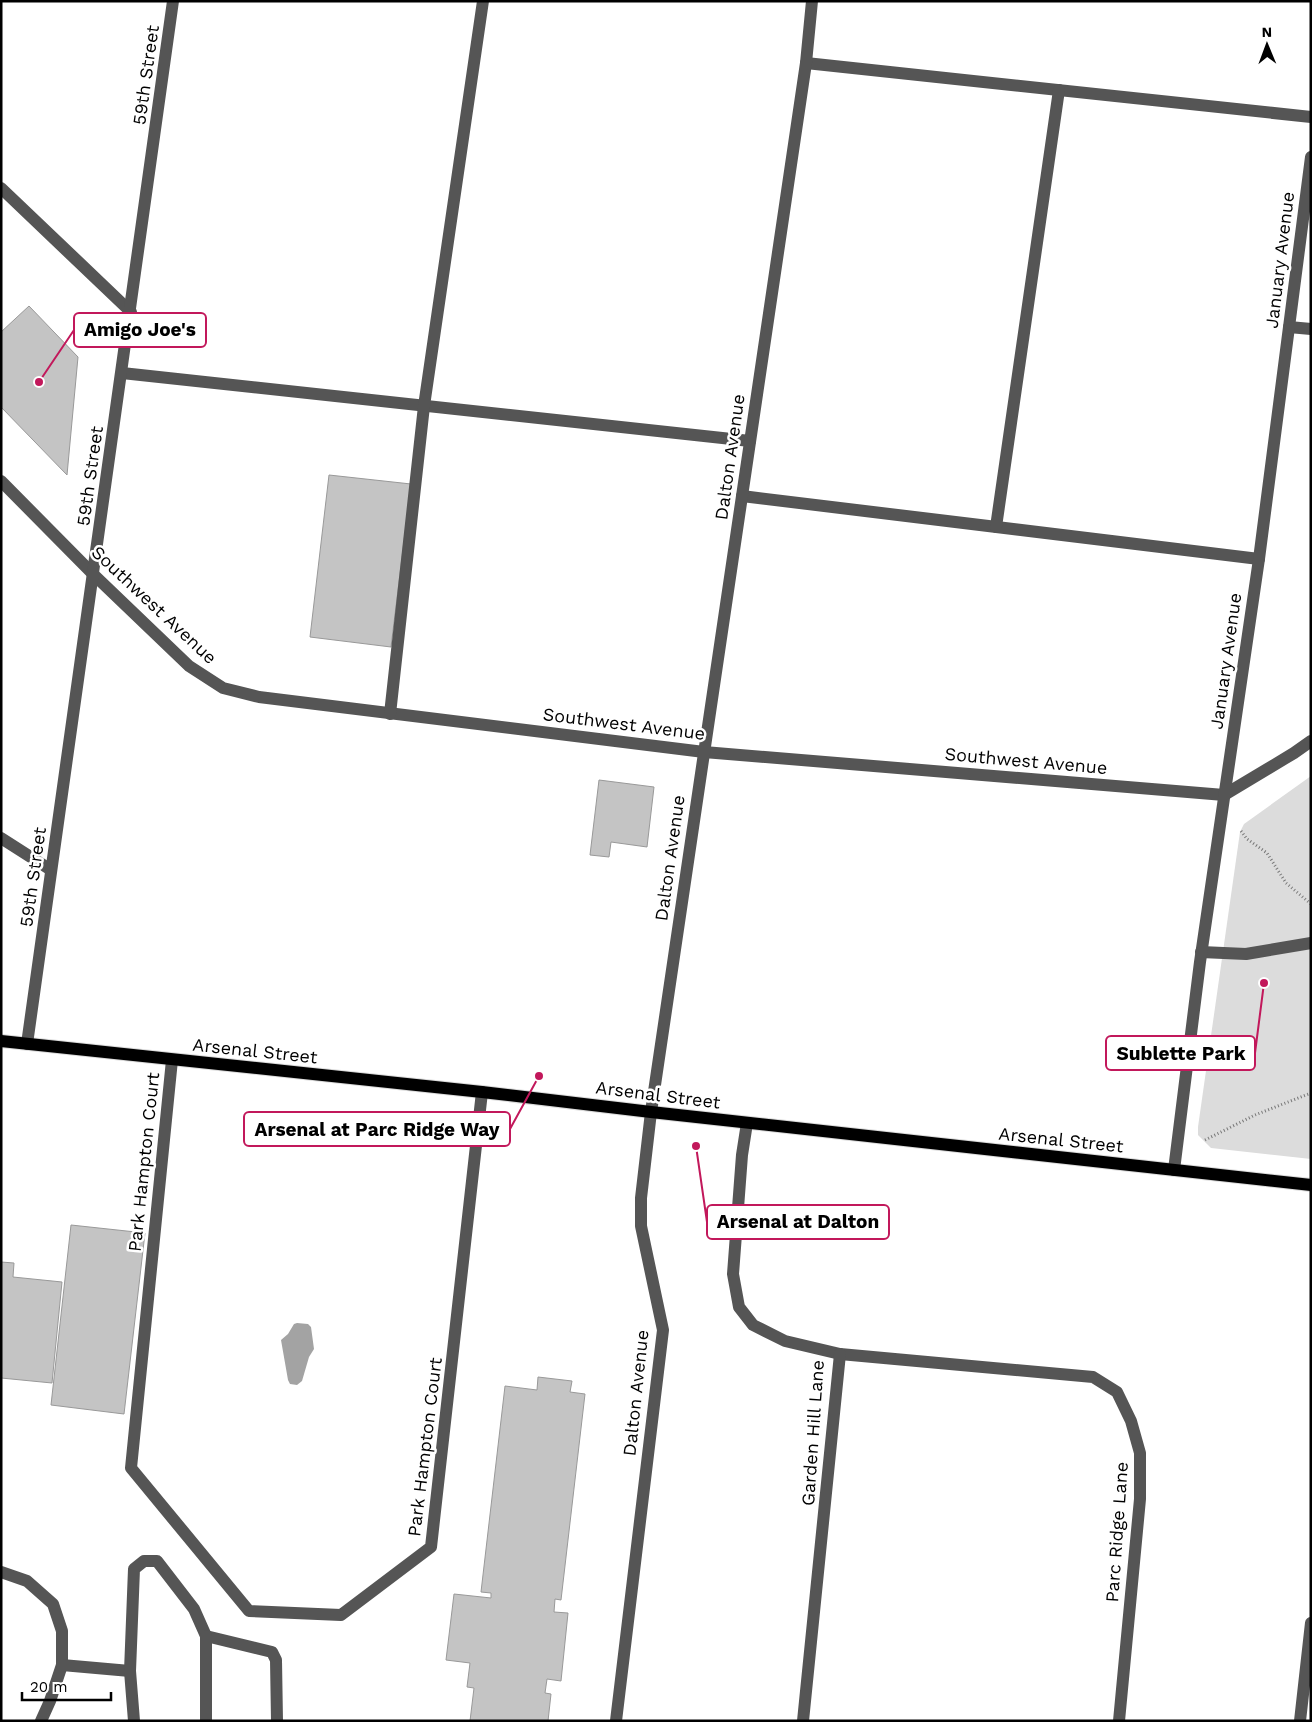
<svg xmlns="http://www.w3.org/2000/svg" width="1312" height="1722" font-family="'Work Sans',sans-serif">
<rect width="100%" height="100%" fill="#fff"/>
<path fill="#dcdcdc" d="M1311,776V1159L1211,1148L1198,1135V1127L1240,832L1244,824Z"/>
<path fill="#a3a3a3" d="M297,1323L308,1324L311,1327L314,1349L309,1357L302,1381L297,1385L290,1384L288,1380L281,1340L288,1334L294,1324Z"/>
<g fill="#c4c4c4" stroke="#999">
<path d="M29,306L78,357L67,475L1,407V332Z"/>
<path d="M329,475L411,484L391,647L310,637Z"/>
<path d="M599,780L654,787L647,847L611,842L609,857L590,855Z"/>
<path d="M71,1225L145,1233L124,1414L51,1405Z"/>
<path d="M1,1262L14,1263L13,1277L62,1282L52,1383L1,1378Z"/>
<path d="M538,1377L572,1381L570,1392L585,1394L561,1600L555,1599L554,1612L568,1613L561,1681L547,1679L545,1693L551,1694L548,1721H470L474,1688L467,1687L470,1663L446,1660L454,1594L491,1598V1593L481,1592L505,1386L537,1390Z"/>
</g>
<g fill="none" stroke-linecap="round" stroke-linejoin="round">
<g stroke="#dbdbdb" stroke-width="14">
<path id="major" d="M1,1041L482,1092L651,1112L1311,1185"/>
</g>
<g stroke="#777" stroke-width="3" stroke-dasharray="1 2.5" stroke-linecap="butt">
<path d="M1241,831L1247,839L1267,853L1286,883L1311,904"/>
<path d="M1205,1140L1255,1115L1311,1093"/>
</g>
<g stroke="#555" stroke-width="12">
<path d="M806,63L1311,117"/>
<path d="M1,188L131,312"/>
<path d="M1289,327L1311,329"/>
<path d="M122,373L750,441"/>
<path d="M1,481L93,574L189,666L223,688L259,697L704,752L1224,795L1294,753L1311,741"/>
<path d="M742,496L1259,559"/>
<path d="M996,527L1059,90"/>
<path d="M390,714L424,406L483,1"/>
<path d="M1,838L51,870"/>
<path d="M1201,952L1246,954L1311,943"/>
<path d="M27,1044L173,1"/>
<path d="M172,1060L131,1468L249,1611L341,1615L431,1547L482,1092"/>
<path d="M747,1123L742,1155L733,1274L739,1307L753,1325L785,1341L840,1354L1093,1377L1117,1392L1131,1421L1140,1453V1499L1119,1721"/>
<path d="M1174,1170L1200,962L1259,559L1311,157"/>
<path d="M1,1572L27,1581L53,1604L62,1631V1665L50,1701L41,1721"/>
<path d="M62,1665L130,1671"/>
<path d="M134,1721L130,1671L134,1569L144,1561H157L194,1609L206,1636L272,1652L276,1660L277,1721"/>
<path d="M206,1721V1636"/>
<path d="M616,1721L663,1330L641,1226V1198L651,1112L806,63L812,1"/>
<path d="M803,1721L840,1354"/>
<path d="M1300,1721L1311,1623"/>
</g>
<use href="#major" stroke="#000" stroke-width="12"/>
</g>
<g text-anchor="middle" stroke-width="5" stroke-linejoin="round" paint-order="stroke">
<g font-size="18" fill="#000" stroke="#fff">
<text transform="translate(146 75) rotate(-82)" y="6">59th Street</text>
<text transform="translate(1280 260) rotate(-83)" y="6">January Avenue</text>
<text transform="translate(730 457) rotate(-82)" y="6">Dalton Avenue</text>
<text transform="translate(90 476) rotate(-82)" y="6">59th Street</text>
<text transform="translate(154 605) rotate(43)" y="6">Southwest Avenue</text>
<text transform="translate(1226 661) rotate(-82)" y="6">January Avenue</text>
<text transform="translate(624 724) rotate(7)" y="6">Southwest Avenue</text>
<text transform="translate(1026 761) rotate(5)" y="6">Southwest Avenue</text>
<text transform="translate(670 858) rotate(-82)" y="6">Dalton Avenue</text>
<text transform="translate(33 877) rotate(-82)" y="6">59th Street</text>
<text transform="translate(255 1051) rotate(6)" y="6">Arsenal Street</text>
<text transform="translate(658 1095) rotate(7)" y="6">Arsenal Street</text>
<text transform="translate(1061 1140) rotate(6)" y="6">Arsenal Street</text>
<text transform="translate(144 1162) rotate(-84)" y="6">Park Hampton Court</text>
<text transform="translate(636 1393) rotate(-84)" y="6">Dalton Avenue</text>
<text transform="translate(813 1433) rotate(-86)" y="6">Garden Hill Lane</text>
<text transform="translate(425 1447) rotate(-83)" y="6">Park Hampton Court</text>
<text transform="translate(1117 1532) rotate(-86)" y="6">Parc Ridge Lane</text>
</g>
</g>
<path fill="none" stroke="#c2185b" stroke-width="2" d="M39 382L74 330M1264 983L1255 1053M539 1076L510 1129M696 1146L707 1222"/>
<g fill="#c2185b" stroke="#fff" stroke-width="2">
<circle cx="39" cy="382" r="5"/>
<circle cx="1264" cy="983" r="5"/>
<circle cx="539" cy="1076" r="5"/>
<circle cx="696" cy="1146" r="5"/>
</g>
<g fill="#fff" stroke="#c2185b" stroke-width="2">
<rect x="74" y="313" width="132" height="34" rx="5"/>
<rect x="1106" y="1036" width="149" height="34" rx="5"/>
<rect x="244" y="1112" width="266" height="34" rx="5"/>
<rect x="707" y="1205" width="182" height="34" rx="5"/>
</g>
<g font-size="19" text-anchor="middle" font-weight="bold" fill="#000">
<text x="140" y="336">Amigo Joe's</text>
<text x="1181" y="1060">Sublette Park</text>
<text x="377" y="1136">Arsenal at Parc Ridge Way</text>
<text x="798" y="1228">Arsenal at Dalton</text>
</g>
<rect width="1312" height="1722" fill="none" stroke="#000000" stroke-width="5"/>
<g transform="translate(1267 45) rotate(359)" stroke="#ffffff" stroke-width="4" paint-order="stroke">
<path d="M0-4L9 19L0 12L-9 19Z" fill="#000000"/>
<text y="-8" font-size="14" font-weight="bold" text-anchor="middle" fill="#000000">N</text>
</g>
<path d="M22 1692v8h89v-8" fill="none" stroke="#000000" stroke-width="2.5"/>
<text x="30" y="1692" font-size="15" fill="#000000" stroke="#ffffff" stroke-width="4" paint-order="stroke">20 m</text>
</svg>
